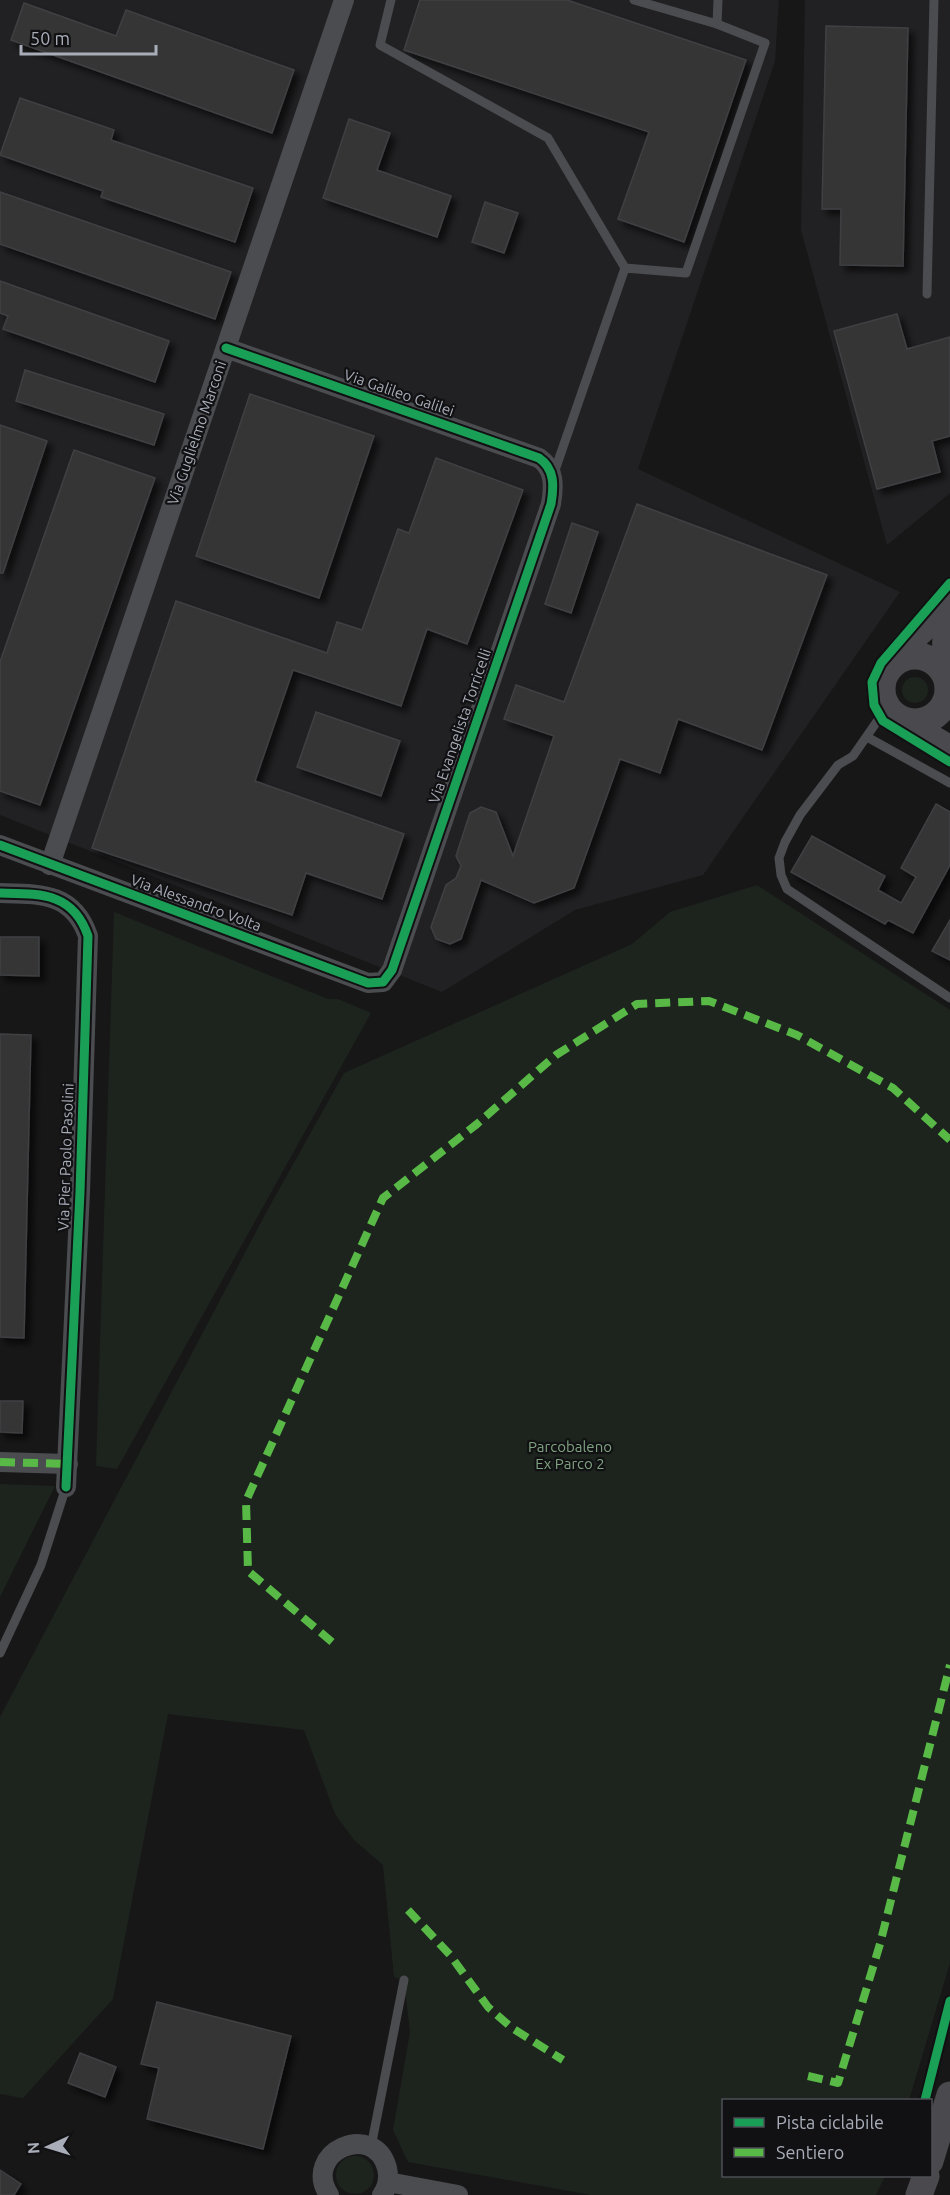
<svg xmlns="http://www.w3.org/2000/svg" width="950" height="2195" font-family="Ubuntu,sans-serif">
<defs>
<filter id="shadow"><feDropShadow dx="5.5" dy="5.5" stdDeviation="3" flood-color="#0009"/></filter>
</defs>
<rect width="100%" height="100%" fill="#171717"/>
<g fill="#212123">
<path d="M0,0H779L775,61L638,469L900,592L703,875L575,910L442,992L0,815Z"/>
<path d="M805,0H950V493L887,545L801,230Z"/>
</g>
<g fill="#1d241e">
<circle cx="915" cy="690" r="13"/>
<path d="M757,885L950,1010V1963L909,2100H724V2176H885L876,2195H591L408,2162L393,2130L410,2032L404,1980L394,1977L383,1865L354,1840L335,1814L304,1730L168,1714L113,1999L23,2098L0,2094V1717L267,1211L344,1073L632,944L670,912Z"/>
<path d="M114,912L328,999H338L371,1013L117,1469L96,1466Z"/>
<path d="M0,1484L55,1486L0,1597Z"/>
<circle cx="355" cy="2175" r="19"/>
</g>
<g fill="#353536" stroke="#3f4043" stroke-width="1.5" filter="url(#shadow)">
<path d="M420,0H567L746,60L684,242L618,219L649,132L404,50Z"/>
<path d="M24,3L116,36L126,10L294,70L272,133L11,40Z"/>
<path d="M826,26L908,28L903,266L840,265L841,209H822Z"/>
<path d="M20,98L114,130L111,140L253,188L235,242L101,197L103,191L0,155Z"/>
<path d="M349,119L390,133L377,170L451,196L437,237L323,198Z"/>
<path d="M0,192L231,272L215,319L0,244Z"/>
<path d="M485,202L518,213L504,253L472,242Z"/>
<path d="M0,281L169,341L155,382L3,329L8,316L0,313Z"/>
<path d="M897,314L907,349L950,337V436L932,441L940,472L877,489L834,331Z"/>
<path d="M25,370L164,414L154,445L16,401Z"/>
<path d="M250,394L374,436L319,598L196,556Z"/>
<path d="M0,425L47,441L3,573H0Z"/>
<path d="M74,450L155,478L40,805L0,791V662Z"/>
<path d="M436,458L523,490L467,644L427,629L401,706L293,670L255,781L404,834L382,899L306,873L292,915L92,848L176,601L327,653L337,622L362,630L398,529L409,533Z"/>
<path d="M637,504L827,575L762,750L678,719L660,773L620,759L574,888L534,903L481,880L461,939L450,944L436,939L431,927L446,885L456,878L461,866L456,856L470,813L481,807L496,812L513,856L554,736L504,719L516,685L564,702Z"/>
<path d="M572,523L598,532L571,613L545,604Z"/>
<path d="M316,712L400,741L381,796L297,767Z"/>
<path d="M936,804L950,812V865L913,933L888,920L885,924L791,872L812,836L885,876L878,890L901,903L916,877L901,868Z"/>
<path d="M950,920V960L932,951Z"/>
<path d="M0,937H39V976L0,975Z"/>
<path d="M0,1034L31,1035L24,1338L0,1337Z"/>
<path d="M0,1401H23L22,1433L0,1432Z"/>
<path d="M157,2002L291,2036L263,2149L147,2119L159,2068L141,2064Z"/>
<path d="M80,2053L116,2067L105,2097L68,2083Z"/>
<path d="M0,2170L21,2184L14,2195H0Z"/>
</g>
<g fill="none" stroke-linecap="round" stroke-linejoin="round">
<g stroke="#4b4c50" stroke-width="9">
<path d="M391,0L380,45L548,138L625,268"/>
<path d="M634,0L717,24"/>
<path d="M927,294L934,0"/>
<path d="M554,473L625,268L686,273L765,43L717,24L718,0"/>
<path d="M887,707L853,756L838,765L800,815L785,842L779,858L781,875L787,889L950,998"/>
<path d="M867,737L950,783"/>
<path d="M0,1653L41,1565L66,1487"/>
<path d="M371,2147L404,1980"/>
</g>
<g stroke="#4b4c50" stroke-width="20">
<path d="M0,845L368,983L383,982L392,970L551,504C554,486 555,469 539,458L226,348"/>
<path d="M50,865L344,0"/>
<path d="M0,893C40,894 73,892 88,936L80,1192L66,1487"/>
<path d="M0,1462L68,1464"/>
<path d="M388,2182L458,2195"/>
<path d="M329,2195C301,2152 374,2120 387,2168C389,2177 388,2187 382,2195"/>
</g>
<g stroke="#4a4a4e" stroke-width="27">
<circle cx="915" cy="689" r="33"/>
<path d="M894,663L906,645L950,603"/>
<path d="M945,672L946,631L950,616"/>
<path d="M903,721L950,749"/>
<path d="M930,2161L950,2095"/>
<path d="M919,2195L926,2176"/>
</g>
<g stroke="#58b947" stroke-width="8" stroke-dasharray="15 8" stroke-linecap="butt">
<path d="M0,1462L68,1464"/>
<path d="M332,1642L248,1571L246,1501L383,1198L477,1124L556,1055L637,1004L709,1001L797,1035L893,1088L950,1140"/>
<path d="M408,1910L450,1955L488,2007L512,2028L563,2060"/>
<path d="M808,2076L838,2083L880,1944L950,1665"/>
</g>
<g stroke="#111113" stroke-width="13">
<g id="cycleway">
<path d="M950,583L881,663L872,682L874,705L883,721L950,762"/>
<path d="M0,845L368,983L383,982L392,970L551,504C554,486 555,469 539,458L226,348"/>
<path d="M0,893C40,894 73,892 88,936L80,1192L66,1487"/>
<path d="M925,2100L950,2001"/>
</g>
</g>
<use href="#cycleway" stroke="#1a9f57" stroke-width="9"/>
</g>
<g text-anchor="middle" stroke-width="4.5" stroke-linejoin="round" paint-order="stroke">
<g font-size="15" fill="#a8adb8" stroke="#111113">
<text transform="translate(399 393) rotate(19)" y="5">Via Galileo Galilei</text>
<text transform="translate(197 433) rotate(-71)" y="5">Via Guglielmo Marconi</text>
<text transform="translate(460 726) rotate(-71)" y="5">Via Evangelista Torricelli</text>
<text transform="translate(196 903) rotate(20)" y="5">Via Alessandro Volta</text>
<text transform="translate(66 1157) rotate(-88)" y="5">Via Pier Paolo Pasolini</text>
</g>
<g font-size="15" fill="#7fa381" stroke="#111113">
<text x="570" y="1452">Parcobaleno<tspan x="570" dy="17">Ex Parco 2</tspan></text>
</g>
</g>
<rect x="722" y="2099" width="210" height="78" fill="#111113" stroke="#4d4f55" stroke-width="1.5"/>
<rect x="734" y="2118" width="30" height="9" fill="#1a9f57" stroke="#4d4f55" stroke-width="1.5"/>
<text x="776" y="2129" font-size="18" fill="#a8adb8">Pista ciclabile</text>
<rect x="734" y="2148" width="30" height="9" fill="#58b947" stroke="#4d4f55" stroke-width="1.5"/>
<text x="776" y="2159" font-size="18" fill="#a8adb8">Sentiero</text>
<g transform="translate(48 2147) rotate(266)" stroke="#111113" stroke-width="4.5" paint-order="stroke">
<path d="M0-4.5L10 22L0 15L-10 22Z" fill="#a8adb8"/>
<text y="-9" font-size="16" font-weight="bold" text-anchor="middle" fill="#a8adb8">N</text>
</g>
<path d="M21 45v9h135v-9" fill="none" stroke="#a8adb8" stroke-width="3"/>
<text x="30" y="45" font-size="18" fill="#a8adb8" stroke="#111113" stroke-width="4.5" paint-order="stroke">50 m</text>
</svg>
